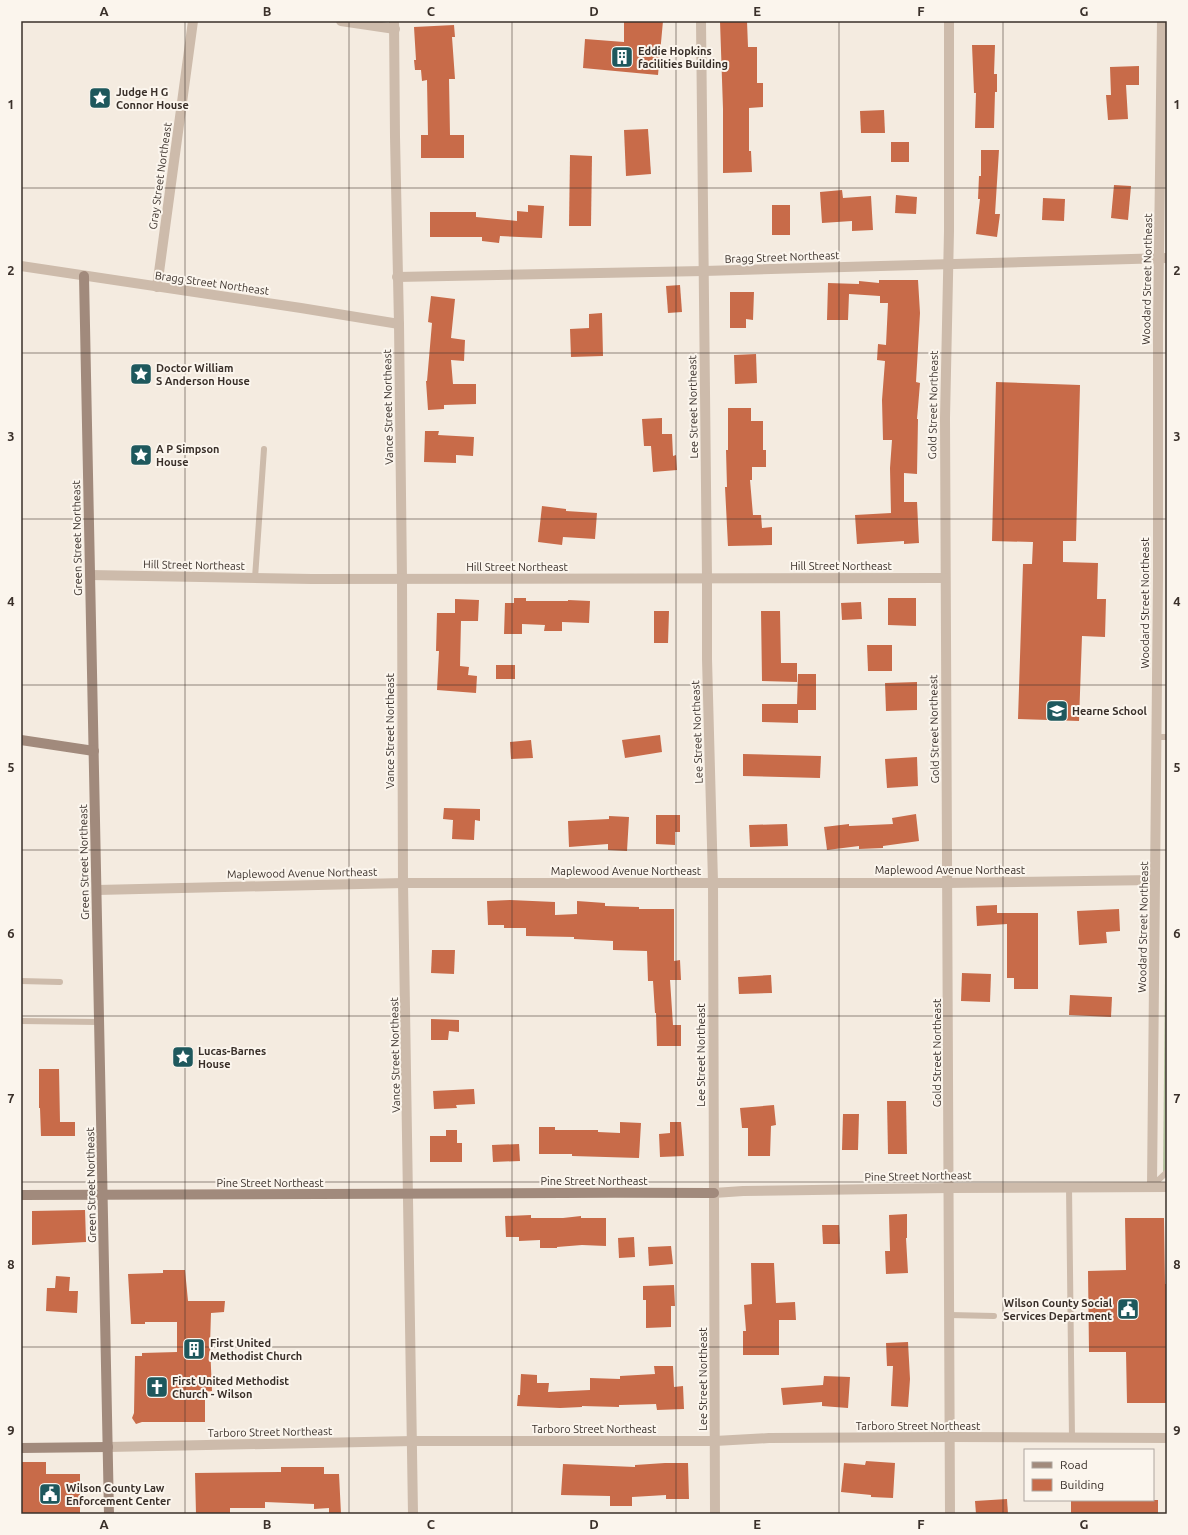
<svg xmlns="http://www.w3.org/2000/svg" width="1188" height="1535" font-family="Ubuntu,sans-serif">
<rect width="100%" height="100%" fill="#f4ebe0"/>
<path fill="#b6c49f" d="M1167,777V1176L1163,1175Z"/>
<g fill="#c86b49">
<path d="M624,21H663L658,75L583,68L585,39L624,42Z"/>
<path d="M720,21H747L748,47H757V83H763V107L749,108V151H751L752,172L723,173V109Z"/>
<path d="M454,25L455,37H452L455,79H449L450,135H464V158H421V135H428L427,80L422,81L421,70H415L414,60H416L414,27Z"/>
<path d="M972,45H995L994,74H997V92H995L994,128H975L976,93H974Z"/>
<path d="M1139,66V85H1126L1128,119L1108,120L1106,95H1111L1110,67Z"/>
<path d="M884,110L885,133H861L860,111Z"/>
<path d="M648,129L651,174L626,176L624,130Z"/>
<rect x="891" y="142" width="18" height="20"/>
<path d="M981,150H999L995,214H1000L997,237L976,234L980,199H978L979,176H981Z"/>
<path d="M570,155L592,156L591,226H569Z"/>
<path d="M1114,185L1131,186L1128,220L1111,218Z"/>
<path d="M842,190L843,198L871,196L873,230L852,231V221L822,223L820,192Z"/>
<path d="M896,195L917,197L916,214L895,213Z"/>
<path d="M1043,198L1065,199L1064,221L1042,220Z"/>
<path d="M528,205L544,206L542,238L500,236L499,243L482,241V237H430V212H476V217L517,221V211L528,212Z"/>
<rect x="772" y="205" width="18" height="30"/>
<path d="M879,280H918L920,313L916,382L920,383L917,419H918L917,474L904,473V502H917L919,543L904,544V541L857,544L855,515L891,513L890,468L892,440H883L882,400L885,361L877,360L878,344L886,345L888,303H880V296L849,294L848,320H827L828,283L859,284V281L879,283Z"/>
<path d="M680,285L682,312L668,313L666,286Z"/>
<path d="M730,292H754L753,320L746,319V328H730Z"/>
<path d="M431,296L455,299L451,338L465,340L464,361L451,360L453,384H476V404L444,405V409L428,410L426,381H427L432,323L428,322Z"/>
<path d="M602,313L603,356L571,357L570,329L589,328V314Z"/>
<path d="M756,354L757,383L735,384L734,355Z"/>
<path d="M996,382L1080,385L1076,541H1063V562L1098,563L1097,599H1106L1105,637L1082,636L1079,721L1018,719L1023,564H1032L1033,542L992,541Z"/>
<path d="M728,408H751V421H763V450H766V467H752V480H750L753,515H761L762,528L772,527V545L728,546L725,487H727L726,450H728Z"/>
<path d="M662,418V434H672L673,456L676,455L677,470L653,472L651,446H644L642,419Z"/>
<path d="M425,431H439L438,435L474,437L473,456L456,455V463L424,462Z"/>
<path d="M542,506L566,509V511L597,513L595,539L563,537L562,545L538,542Z"/>
<path d="M514,598H526V601H568V600L590,601L589,623L562,622V631H544L545,625L522,624V634H504L505,603H514Z"/>
<path d="M888,598H916V626L888,625Z"/>
<path d="M455,599L479,600L478,621H461L460,666L469,667L468,675L477,676L476,693L437,690L439,651H436L437,613H455Z"/>
<path d="M861,602L862,619L842,620L841,603Z"/>
<path d="M654,611H669L668,643H654Z"/>
<path d="M761,611H780L781,663H797V682L762,681Z"/>
<path d="M867,645H892V671H868Z"/>
<rect x="496" y="665" width="19" height="14"/>
<path d="M798,674H816V710H798V723L762,722V704H797Z"/>
<path d="M917,682V710L886,711L885,683Z"/>
<path d="M660,735L662,752L625,758L622,740Z"/>
<path d="M531,740L533,758L511,759L510,742Z"/>
<path d="M743,754L821,756L820,778L743,776Z"/>
<path d="M917,757L918,786L887,788L885,759Z"/>
<path d="M444,808L480,809V821L475,820L474,840L452,839L453,820L443,819Z"/>
<path d="M916,814L919,841L883,846V848L859,849V846L827,850L824,827L849,824V826L893,824L892,818Z"/>
<path d="M656,815H680V832H675V845L656,844Z"/>
<path d="M609,816L629,817L627,851L608,850V844L569,847L568,821L609,819Z"/>
<path d="M787,824L788,846L750,847L749,825Z"/>
<path d="M510,900L555,902V915L577,914V901L605,903V906L639,907V909H674V961L680,960L681,980H670L673,1025H681V1046H657L656,1013H655L653,981H648L647,951L613,950V941L574,939V937L526,936V928H504V925H488L487,901Z"/>
<path d="M997,905V913H1038V989H1014V978H1007V924L977,926L976,906Z"/>
<path d="M1119,909L1120,931L1106,932L1107,943L1079,945L1077,911Z"/>
<path d="M432,950H455L454,974L431,973Z"/>
<path d="M962,973L991,974L990,1002L961,1001Z"/>
<path d="M771,975L772,993L739,994L738,977Z"/>
<path d="M1070,995L1112,997L1111,1017L1069,1015Z"/>
<path d="M431,1019L459,1020V1032L449,1031L448,1040H431Z"/>
<path d="M39,1069H59L60,1122H75V1136H41L40,1108H39Z"/>
<path d="M474,1089L475,1104L456,1105L457,1108L434,1109L433,1091Z"/>
<path d="M887,1101H906L907,1154H888Z"/>
<path d="M774,1105L776,1125L771,1126L770,1156H748V1128H742L740,1108Z"/>
<path d="M843,1114H859L858,1150H842Z"/>
<path d="M620,1122L641,1123L639,1158L572,1156V1154H539V1127H555V1130H598V1132L620,1133Z"/>
<path d="M670,1122H681L684,1156L660,1157L659,1134L670,1133Z"/>
<path d="M446,1130H457V1143H462V1162H430V1136H446Z"/>
<path d="M519,1144L520,1161L493,1162L492,1145Z"/>
<path d="M85,1210L86,1242L32,1245V1211Z"/>
<path d="M907,1214V1238H906L908,1273L886,1274L885,1251H890L889,1215Z"/>
<path d="M531,1215V1218H563L581,1216V1218H606V1246L582,1245L557,1247V1248H540V1240L519,1241V1237H506L505,1216Z"/>
<path d="M1125,1218H1164L1165,1284H1167V1403H1127L1126,1352H1089L1088,1271L1126,1270Z"/>
<path d="M822,1225H839L840,1244H823Z"/>
<path d="M634,1237L635,1257L619,1258L618,1238Z"/>
<path d="M671,1246L673,1264L649,1266L648,1247Z"/>
<path d="M751,1263H774L776,1303L795,1302L796,1320H779V1355H743V1331H746L744,1305L752,1304Z"/>
<path d="M163,1270H185L188,1301H225L224,1312L211,1313L210,1345L212,1391L205,1392V1422H142L136,1424L132,1418L134,1413L135,1356H142V1353L177,1352V1322H145V1324H131L128,1274L163,1273Z"/>
<path d="M56,1276L70,1277L69,1291H78L77,1313L46,1311L47,1288H55Z"/>
<path d="M674,1285L675,1306H671V1327L646,1328V1300H643V1286Z"/>
<path d="M908,1342L910,1379L908,1407L891,1406L893,1366H887L886,1343Z"/>
<path d="M654,1366H673L674,1387L683,1386L684,1409L657,1410L656,1404L619,1405V1407L582,1406V1407L560,1408L517,1406L518,1395H520L521,1374L537,1375V1383H549L548,1392L590,1390V1378L620,1379V1376L655,1374Z"/>
<path d="M824,1376L850,1377L848,1408L822,1406V1402L783,1405L781,1388L823,1385Z"/>
<path d="M866,1461L895,1463L893,1498L871,1497V1495L841,1492L844,1463L865,1465Z"/>
<path d="M21,1462H46V1474H80V1514H21Z"/>
<path d="M665,1463H688L689,1499H666V1495L632,1497V1506H610V1496L561,1495L563,1464L635,1467V1465Z"/>
<path d="M281,1467H324V1474H339L341,1514H329V1508L314,1509V1504L265,1502V1508H230V1514H196L195,1473L281,1472Z"/>
<path d="M1007,1499L1008,1514H976L975,1501Z"/>
<rect x="1071" y="1500" width="87" height="14"/>
</g>
<g fill="none" stroke-linecap="round" stroke-linejoin="round">
<path stroke="#b9a595" stroke-width="2.5" stroke-dasharray="2 2" stroke-linecap="butt" d="M1003,1316H1062"/>
<g stroke="#cdbbab" stroke-width="6">
<path d="M255,578L264,449"/>
<path d="M1156,737H1167"/>
<path d="M21,981L60,982"/>
<path d="M21,1021L99,1022"/>
<path d="M1152,1186L1167,1172"/>
<path d="M1069,1187L1072,1438"/>
<path d="M950,1315L994,1316"/>
</g>
<g stroke="#cdbbab" stroke-width="10">
<path d="M341,21L395,29"/>
<path d="M394,21L395,137L399,324L402,579L403,883L413,1514"/>
<path d="M701,21L707,578V659L713,882L715,1514"/>
<path d="M949,21V231L945,418L950,1514"/>
<path d="M21,266L301,308L399,324"/>
<path d="M397,277L704,271L1167,258"/>
<path d="M157,287L193,21"/>
<path d="M90,575L312,579L945,578"/>
<path d="M97,890L403,883H948L1155,880"/>
<path d="M1152,1186L1158,577V326L1162,21"/>
<path d="M714,1193L743,1191L949,1188L1167,1187"/>
<path d="M108,1447L413,1441H715L769,1438L950,1437L1167,1438"/>
</g>
<g stroke="#a18a7c" stroke-width="10">
<path d="M84,276L109,1514"/>
<path d="M21,740L94,751"/>
<path d="M21,1195C252,1195 483,1192 714,1193"/>
<path d="M21,1448L108,1447"/>
</g>
</g>
<path fill="none" stroke="#3a302a" stroke-width="1" stroke-opacity="0.55" d="M185,21V1514M349,21V1514M512,21V1514M676,21V1514M839,21V1514M1003,21V1514M21,188H1167M21,353H1167M21,519H1167M21,685H1167M21,850H1167M21,1016H1167M21,1182H1167M21,1347H1167"/>
<defs>
<g id="building-square" transform="scale(1.15)"><rect x="-9" y="-9" width="18" height="18" rx="4" fill="#1e585d" stroke="#fbf5ed"/><path d="M-4-6H4V6H1V3H-1V6H-4ZM-2.5-4.3h1.7v1.8h-1.7ZM.8-4.3h1.7v1.8H.8ZM-2.5-1h1.7V.8h-1.7ZM.8-1h1.7V.8H.8Z" fill="#fff"/></g>
<g id="sight-square" transform="scale(1.15)"><rect x="-9" y="-9" width="18" height="18" rx="4" fill="#1e585d" stroke="#fbf5ed"/><path d="M0-6L1.8-2.2L6-1.7L2.9 1.2L3.7 5.4L0 3.3L-3.7 5.4L-2.9 1.2L-6-1.7L-1.8-2.2Z" fill="#fff"/></g>
<g id="school-square" transform="scale(1.15)"><rect x="-9" y="-9" width="18" height="18" rx="4" fill="#1e585d" stroke="#fbf5ed"/><path d="M0-5L7-2L0 1L-7-2ZM-4 1L0 2.5L4 1V4Q0 6-4 4Z" fill="#fff"/></g>
<g id="civic-square" transform="scale(1.15)"><rect x="-9" y="-9" width="18" height="18" rx="4" fill="#1e585d" stroke="#fbf5ed"/><path d="M-.6-6.5H3V-4.5H.6V-3L4-1V1h2V6H-6V1h2V-1L-.6-3ZM-1.2 2.5V6h2.4V2.5Z" fill="#fff"/></g>
<g id="church-square" transform="scale(1.15)"><rect x="-9" y="-9" width="18" height="18" rx="4" fill="#1e585d" stroke="#fbf5ed"/><path d="M-1.2-6h2.4v3.5h3.3v2.4h-3.3V6h-2.4V-.1h-3.3v-2.4h3.3Z" fill="#fff"/></g>
</defs>
<g fill-rule="evenodd">
<use href="#building-square" x="622" y="57"/>
<use href="#sight-square" x="100" y="98"/>
<use href="#sight-square" x="141" y="374"/>
<use href="#sight-square" x="141" y="455"/>
<use href="#school-square" x="1057" y="711"/>
<use href="#sight-square" x="183" y="1057"/>
<use href="#civic-square" x="1128" y="1309"/>
<use href="#building-square" x="194" y="1349"/>
<use href="#church-square" x="157" y="1387"/>
<use href="#civic-square" x="50" y="1494"/>
</g>
<g text-anchor="middle" stroke-width="4" stroke-linejoin="round" paint-order="stroke">
<g font-size="11" font-weight="bold" fill="#3a302a" stroke="#fbf5ed" text-anchor="start">
<text x="638" y="55">Eddie Hopkins<tspan x="638" dy="13">facilities Building</tspan></text>
<text x="116" y="96">Judge H G<tspan x="116" dy="13">Connor House</tspan></text>
<text x="156" y="372">Doctor William<tspan x="156" dy="13">S Anderson House</tspan></text>
<text x="156" y="453">A P Simpson<tspan x="156" dy="13">House</tspan></text>
<text x="1072" y="715">Hearne School</text>
<text x="198" y="1055">Lucas-Barnes<tspan x="198" dy="13">House</tspan></text>
<text x="1112" y="1307" text-anchor="end">Wilson County Social<tspan x="1112" dy="13">Services Department</tspan></text>
<text x="210" y="1347">First United<tspan x="210" dy="13">Methodist Church</tspan></text>
<text x="172" y="1385">First United Methodist<tspan x="172" dy="13">Church - Wilson</tspan></text>
<text x="66" y="1492">Wilson County Law<tspan x="66" dy="13">Enforcement Center</tspan></text>
</g>
<g font-size="11" fill="#3a302a" stroke="#fbf5ed">
<text transform="translate(160 176) rotate(-82)" y="4">Gray Street Northeast</text>
<text transform="translate(782 257) rotate(-2)" y="4">Bragg Street Northeast</text>
<text transform="translate(1147 279) rotate(-89)" y="4">Woodard Street Northeast</text>
<text transform="translate(212 283) rotate(8)" y="4">Bragg Street Northeast</text>
<text transform="translate(933 405) rotate(-89)" y="4">Gold Street Northeast</text>
<text transform="translate(388 407) rotate(-91)" y="4">Vance Street Northeast</text>
<text transform="translate(693 407) rotate(-91)" y="4">Lee Street Northeast</text>
<text transform="translate(77 538) rotate(-91)" y="4">Green Street Northeast</text>
<text transform="translate(194 565) rotate(1)" y="4">Hill Street Northeast</text>
<text x="841" y="570">Hill Street Northeast</text>
<text x="517" y="571">Hill Street Northeast</text>
<text transform="translate(1145 603) rotate(-90)" y="4">Woodard Street Northeast</text>
<text transform="translate(934 729) rotate(-91)" y="4">Gold Street Northeast</text>
<text transform="translate(390 731) rotate(-90)" y="4">Vance Street Northeast</text>
<text transform="translate(697 732) rotate(-92)" y="4">Lee Street Northeast</text>
<text transform="translate(84 862) rotate(-91)" y="4">Green Street Northeast</text>
<text x="950" y="874">Maplewood Avenue Northeast</text>
<text x="626" y="875">Maplewood Avenue Northeast</text>
<text transform="translate(302 873) rotate(-1)" y="4">Maplewood Avenue Northeast</text>
<text transform="translate(1143 927) rotate(-89)" y="4">Woodard Street Northeast</text>
<text transform="translate(937 1053) rotate(-90)" y="4">Gold Street Northeast</text>
<text transform="translate(395 1055) rotate(-91)" y="4">Vance Street Northeast</text>
<text transform="translate(701 1055) rotate(-90)" y="4">Lee Street Northeast</text>
<text transform="translate(918 1176) rotate(-1)" y="4">Pine Street Northeast</text>
<text x="594" y="1185">Pine Street Northeast</text>
<text x="270" y="1187">Pine Street Northeast</text>
<text transform="translate(91 1185) rotate(-91)" y="4">Green Street Northeast</text>
<text transform="translate(703 1379) rotate(-90)" y="4">Lee Street Northeast</text>
<text x="918" y="1430">Tarboro Street Northeast</text>
<text x="594" y="1433">Tarboro Street Northeast</text>
<text transform="translate(270 1432) rotate(-1)" y="4">Tarboro Street Northeast</text>
</g>
</g>
<rect width="1188" height="1535" fill="none" stroke="#fbf5ed" stroke-width="44"/>
<rect x="1024" y="1449" width="130" height="52" fill="#fbf5ed" stroke="#aea69f"/>
<rect x="1032" y="1462" width="20" height="6" fill="#a18a7c" stroke="#aea69f"/>
<text x="1060" y="1469" font-size="12" fill="#3a302a">Road</text>
<rect x="1032" y="1479" width="20" height="12" fill="#c86b49" stroke="#aea69f"/>
<text x="1060" y="1489" font-size="12" fill="#3a302a">Building</text>
<rect x="22" y="22" width="1144" height="1491" fill="none" stroke="#3a302a" stroke-width="1.5"/>
<g font-size="13" text-anchor="middle" font-weight="bold" fill="#3a302a">
<text x="104" y="16">A</text>
<text x="267" y="16">B</text>
<text x="431" y="16">C</text>
<text x="594" y="16">D</text>
<text x="757" y="16">E</text>
<text x="921" y="16">F</text>
<text x="1084" y="16">G</text>
<text x="11" y="109">1</text>
<text x="1177" y="109">1</text>
<text x="11" y="275">2</text>
<text x="1177" y="275">2</text>
<text x="11" y="441">3</text>
<text x="1177" y="441">3</text>
<text x="11" y="606">4</text>
<text x="1177" y="606">4</text>
<text x="11" y="772">5</text>
<text x="1177" y="772">5</text>
<text x="11" y="938">6</text>
<text x="1177" y="938">6</text>
<text x="11" y="1103">7</text>
<text x="1177" y="1103">7</text>
<text x="11" y="1269">8</text>
<text x="1177" y="1269">8</text>
<text x="11" y="1435">9</text>
<text x="1177" y="1435">9</text>
<text x="104" y="1529">A</text>
<text x="267" y="1529">B</text>
<text x="431" y="1529">C</text>
<text x="594" y="1529">D</text>
<text x="757" y="1529">E</text>
<text x="921" y="1529">F</text>
<text x="1084" y="1529">G</text>
</g>
</svg>
